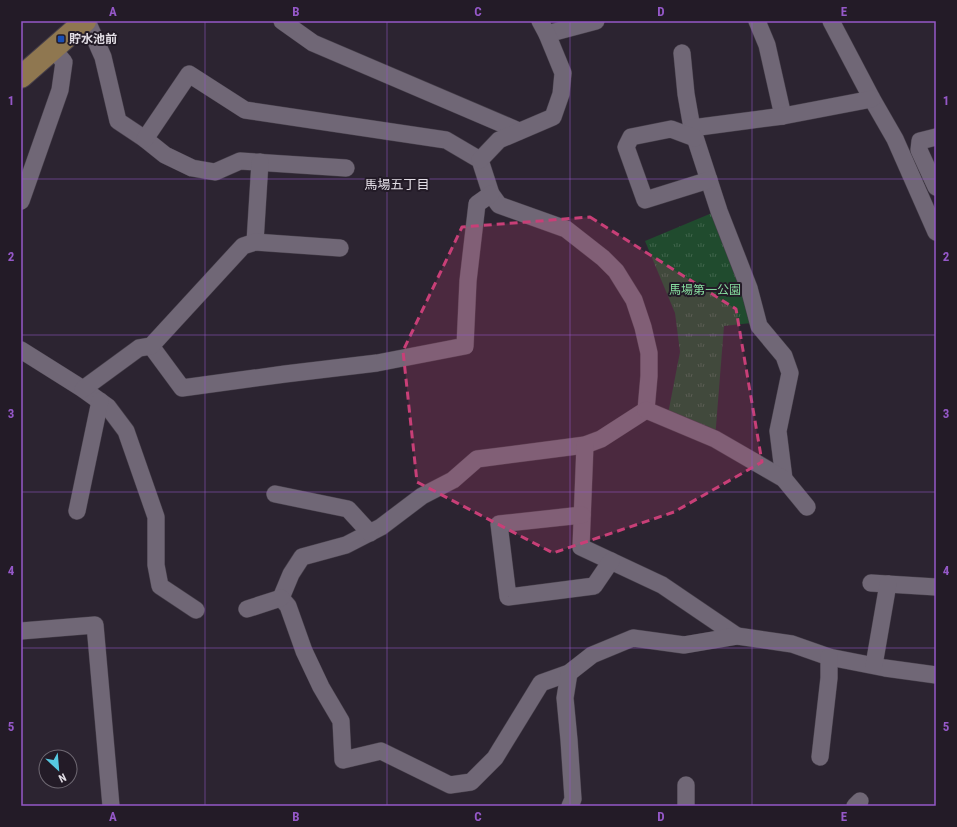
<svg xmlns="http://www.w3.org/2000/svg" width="957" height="827" font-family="'Roboto Condensed','Noto Sans JP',sans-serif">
<defs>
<pattern id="grass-tufts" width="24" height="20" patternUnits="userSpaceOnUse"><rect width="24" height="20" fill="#204b2e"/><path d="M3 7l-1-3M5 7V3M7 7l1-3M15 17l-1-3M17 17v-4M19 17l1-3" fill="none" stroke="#40644c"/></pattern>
</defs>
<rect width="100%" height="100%" fill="#2c2431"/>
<path fill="url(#grass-tufts)" d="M712,213L747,298L751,323L724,326L715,439L667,419L680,352L675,313L645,241Z"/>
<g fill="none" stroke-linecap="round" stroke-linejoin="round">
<g stroke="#463f4a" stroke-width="18">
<g id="minor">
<path d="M87,21L103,57L118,121L145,139L165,155L192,168L215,172L240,161L346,168"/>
<path d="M282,21L313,43L519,131"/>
<path d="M757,21L767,45L783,116"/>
<path d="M831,21L872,99L895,139L936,232"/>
<path d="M547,34L596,21"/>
<path d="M682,53L686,94L692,128L719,211L749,288L759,326L784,356L790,373L778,431L784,479"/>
<path d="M692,128L783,116L872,99"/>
<path d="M936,137L920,141L919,150L936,187"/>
<path d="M695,138L671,129L631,137L626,147L645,200L709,180"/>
<path d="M145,139L189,74L245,110L446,140L480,160L491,194L499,205L566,229L603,258L616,271L634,300L643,327L649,353V376L646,410L601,439L585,445L477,459L453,480L422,496L381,527L346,545L302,557L291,574L281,598"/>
<path d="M480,160L499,140L553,117L561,94L563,73L547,34L540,21"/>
<path d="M21,201L60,90L64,62L53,49"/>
<path d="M255,242L260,162"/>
<path d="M151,346L182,388L285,374L377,363L465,346L468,281L477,204L491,194"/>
<path d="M21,350L83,389L108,407L126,431L156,517V565L160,586L196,610"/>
<path d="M83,389L139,348L151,346L243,246L255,242L340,248"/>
<path d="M646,410L715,439L784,479L807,507"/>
<path d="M585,445L581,547L662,585L737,636"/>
<path d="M275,494L348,509L370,533"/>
<path d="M77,511L100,401"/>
<path d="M582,515L499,524L508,597L594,586L611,561"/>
<path d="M871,583L936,587"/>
<path d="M281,598L288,606L304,651L321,687L341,721L343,760L381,751L450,785L471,782L495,758L541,683L569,673L592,655L633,638L684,645L737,636L792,644L829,657L885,668L936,675"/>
<path d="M247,609L281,598"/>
<path d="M21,631L95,625L111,806"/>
<path d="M874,665L888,584"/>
<path d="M569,673L565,698L569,740L573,799L570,806"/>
<path d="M820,757L829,678V657"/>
<path d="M686,806V785"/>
<path d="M855,806L860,801"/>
</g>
</g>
<g stroke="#463f4a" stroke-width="24">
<path id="major" d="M21,77L85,21"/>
</g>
<use href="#minor" stroke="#706776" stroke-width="17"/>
<use href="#major" stroke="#8f7750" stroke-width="22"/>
</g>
<path fill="#c83f77" fill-opacity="0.2" stroke="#c83f77" stroke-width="3" stroke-dasharray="8 5" stroke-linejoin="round" d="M590,217L736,309L762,462L674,512L553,553L417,482L403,351L462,227Z"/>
<path fill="none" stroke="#9558c8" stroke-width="1" stroke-opacity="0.55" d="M205,21V806M387,21V806M570,21V806M752,21V806M21,179H936M21,335H936M21,492H936M21,648H936"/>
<rect fill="#1a4fb4" stroke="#231b27" stroke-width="1.5" x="57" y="35" width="8" height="8" rx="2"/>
<g text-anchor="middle" stroke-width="4" stroke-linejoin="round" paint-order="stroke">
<g font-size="12" font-weight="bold" fill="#e2dde5" stroke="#231b27" text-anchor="start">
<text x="69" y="43">貯水池前</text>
</g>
<g font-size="12" fill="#86db9e" stroke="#231b27">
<text x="705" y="294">馬場第一公園</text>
</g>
<g font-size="13" fill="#e2dde5" stroke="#231b27">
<text x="397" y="189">馬場五丁目</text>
</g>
</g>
<rect width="957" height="827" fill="none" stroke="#231b27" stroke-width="44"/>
<g transform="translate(58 769) rotate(154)"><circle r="19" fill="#231b27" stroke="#6f6973"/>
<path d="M0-3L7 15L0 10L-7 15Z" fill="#56c9e1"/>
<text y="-6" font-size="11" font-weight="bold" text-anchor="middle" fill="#e2dde5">N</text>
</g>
<rect x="22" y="22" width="913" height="783" fill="none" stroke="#9558c8" stroke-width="1.5"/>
<g font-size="13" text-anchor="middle" font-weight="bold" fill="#9558c8">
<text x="113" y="16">A</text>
<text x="296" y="16">B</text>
<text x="478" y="16">C</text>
<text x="661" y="16">D</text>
<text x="844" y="16">E</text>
<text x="11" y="105">1</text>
<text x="946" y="105">1</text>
<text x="11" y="261">2</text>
<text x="946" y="261">2</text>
<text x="11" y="418">3</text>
<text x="946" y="418">3</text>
<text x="11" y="575">4</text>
<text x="946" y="575">4</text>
<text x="11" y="731">5</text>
<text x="946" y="731">5</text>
<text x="113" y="821">A</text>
<text x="296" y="821">B</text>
<text x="478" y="821">C</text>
<text x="661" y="821">D</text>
<text x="844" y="821">E</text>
</g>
</svg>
